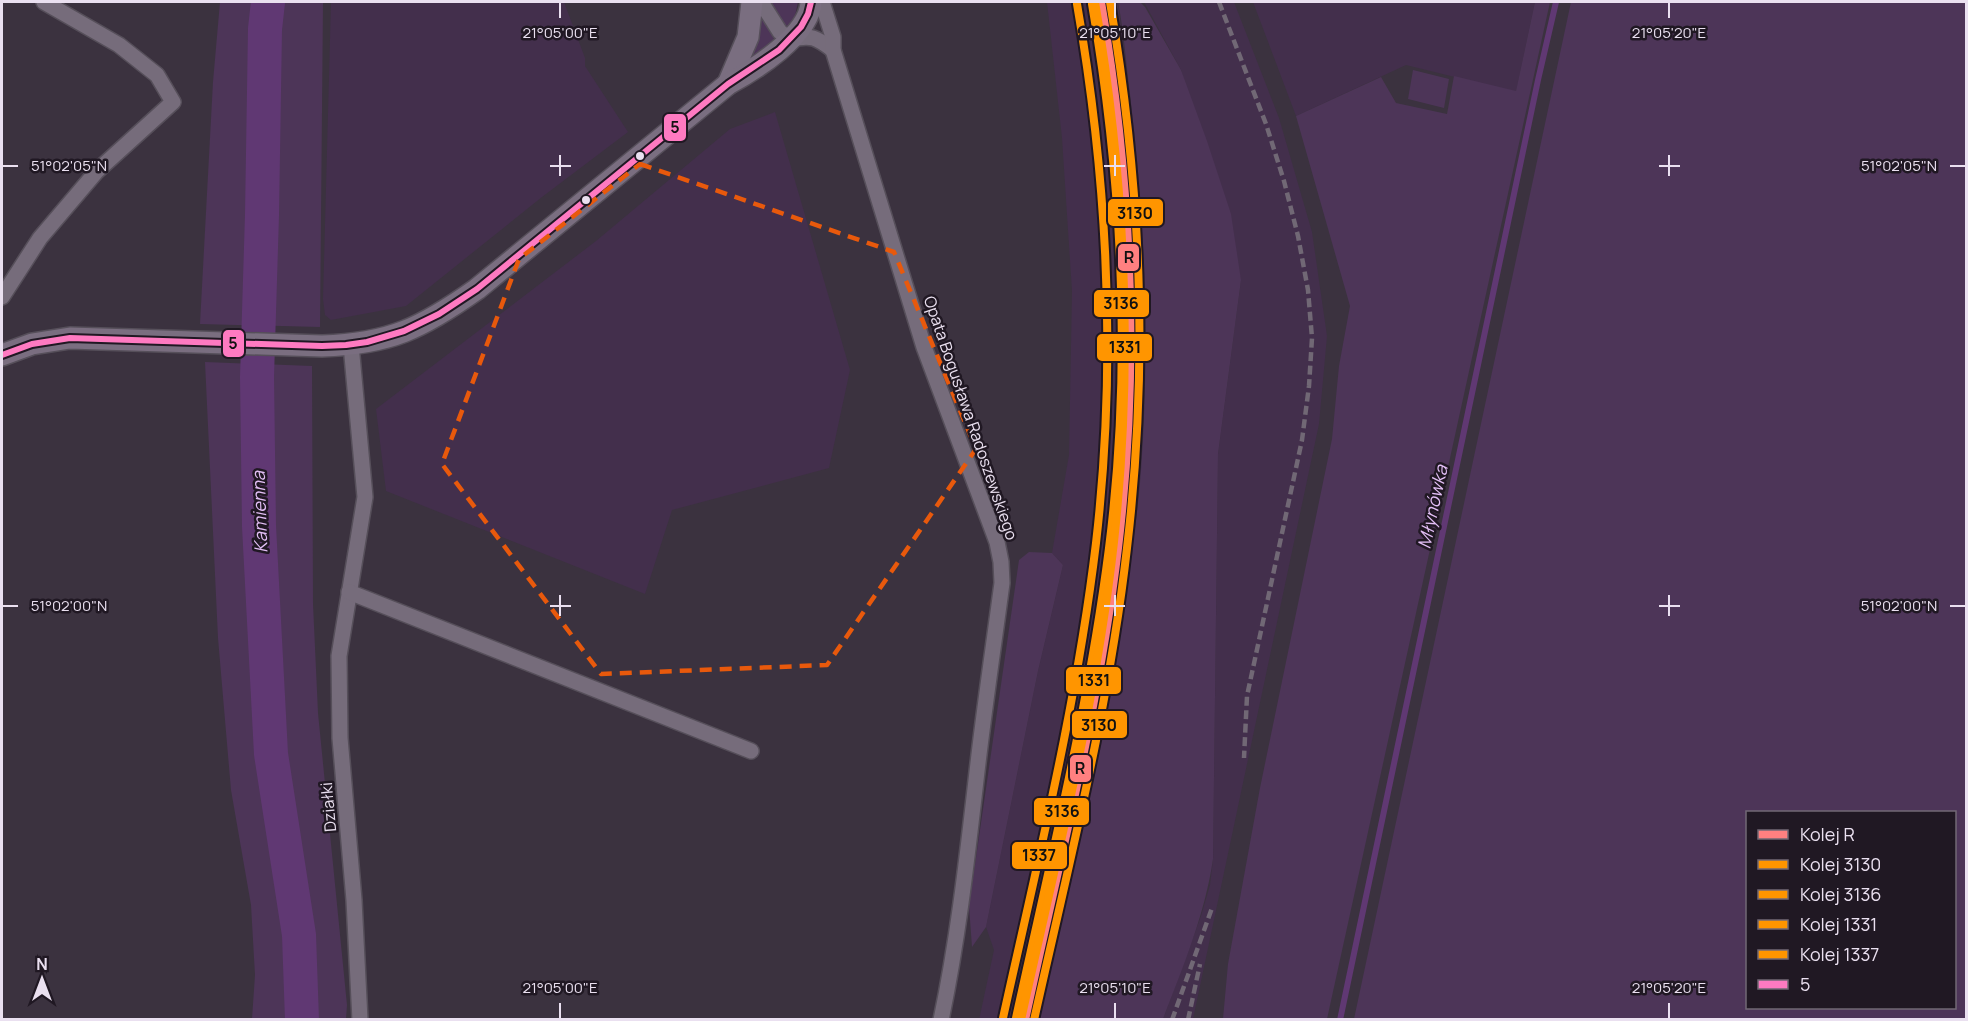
<svg xmlns="http://www.w3.org/2000/svg" width="1968" height="1021" font-family="Manrope,sans-serif">
<rect width="100%" height="100%" fill="#3b323f"/>
<g fill="#432f4c">
<path d="M331,2H564L585,58V66L628,132L542,197L406,306L331,320L325,315L323,299Z"/>
<path d="M1047,2H1118L1137,153L1145,250L1146,344L1141,472L1128,579L1112,673L1090,780L1036,1019L979,1020L994,950L986,927L1038,671L1063,565L1052,553L1069,455L1072,291L1062,138Z"/>
<path d="M1144,2H1234L1279,118L1312,232L1327,336L1319,424L1193,1019H1163L1201,916L1210,885L1213,859L1218,454L1241,280L1181,70Z"/>
<path d="M1253,2H1535L1516,92L1406,65L1296,116Z"/>
<path d="M775,112L850,370L829,468L672,510L645,594L386,491L376,409L596,241L730,129Z"/>
</g>
<g fill="#4d3558" fill-rule="evenodd">
<path d="M220,2H323L320,327L200,324L213,82Z"/>
<path d="M771,2H798L795,16L788,26L782,24Z"/>
<path d="M1118,2H1140L1145,7L1181,70L1207,141L1231,214L1241,280L1218,454L1213,859C1205,914 1183,967 1163,1019H1036C1065,890 1097,761 1119,630C1128,577 1137,524 1141,471C1150,345 1145,219 1130,94C1126,63 1124,32 1118,2Z"/>
<path d="M1535,2H1550L1327,1019H1223L1228,964L1260,788L1332,439L1339,366L1350,306L1296,116L1381,77L1396,103L1447,114L1454,76L1516,91Z"/>
<path d="M1571,2H1966V1019H1354ZM1954,812V1008H1748V812Z"/>
<path d="M762,16L774,39L744,67L758,39Z"/>
<path d="M1413,70L1449,79L1444,108L1408,99Z"/>
<path d="M205,362L312,366L313,604L318,713L347,1005L346,1019H252L255,975L251,905L231,790L218,638Z"/>
<path d="M1029,552L1052,553L1063,565L1038,671L986,927L972,947L969,906L1019,560Z"/>
</g>
<g fill="none" stroke-linecap="round" stroke-linejoin="round">
<path stroke="#603873" stroke-width="6" d="M1340,1020L1538,80L1556,2"/>
<path stroke="#603873" stroke-width="34" d="M268,2L265,29L262,215L257,377L259,526L271,754L299,935L302,1020"/>
<g stroke="#564f5a" stroke-width="18">
<g id="street">
<path d="M761,2L780,32L791,39C812,35 816,37 833,50"/>
<path d="M822,2L833,37V50L924,347L997,542L1001,562L1002,583C994,643 985,703 978,763C968,849 959,935 941,1020"/>
<path d="M2,297L40,238L97,171L173,102L157,75L119,45L44,2"/>
<path d="M351,345L365,497L339,656L340,738L354,900L360,1020"/>
<path d="M349,592L751,751"/>
</g>
</g>
<g stroke="#564f5a" stroke-width="24">
<g id="secondary">
<path d="M728,84L748,37L752,2"/>
<path d="M2,355L32,344L70,338L322,346C390,344 422,328 477,289L728,84C754,70 810,35 811,2"/>
</g>
</g>
<use href="#street" stroke="#766c7b" stroke-width="15"/>
<use href="#secondary" stroke="#7a6e80" stroke-width="21"/>
<g stroke="#716875" stroke-width="4.5" stroke-dasharray="9 4.5" stroke-linecap="butt">
<path d="M1219,2L1266,124L1284,181L1298,236L1308,290L1312,338L1309,386L1302,440L1247,696L1244,758"/>
<path d="M1172,1020L1212,908"/>
<path d="M1188,1020L1200,964"/>
</g>
<g stroke="#201823" stroke-width="10">
<path id="bus-1" d="M2,355L32,344L70,338L322,346L346,345L367,342L404,331L439,314L477,289L728,84L779,50L801,27L808,14L811,2"/>
</g>
<use href="#bus-1" stroke="#fe7ac1" stroke-width="6"/>
<g stroke="#201823" stroke-width="12">
<path id="rail-1" d="M1025,1020C1059,863 1099,707 1118,548C1140,365 1132,183 1101,2"/>
</g>
<g stroke="#201823" stroke-width="12">
<path id="rail-2" d="M1034,1020C1069,863 1109,707 1127,548C1149,362 1141,185 1110,2"/>
</g>
<g stroke="#201823" stroke-width="12">
<path id="rail-3" d="M1016,1018C1050,862 1089,706 1109,548C1132,366 1123,184 1092,4"/>
</g>
<g stroke="#201823" stroke-width="12">
<path id="rail-4" d="M1021,1020C1056,861 1096,704 1114,542C1134,360 1126,182 1095,2"/>
</g>
<g stroke="#201823" stroke-width="12">
<path id="rail-5" d="M1003,1018C1038,860 1077,703 1096,543C1117,362 1108,182 1077,4"/>
</g>
<use href="#rail-1" stroke="#ff8080" stroke-width="8"/>
<use href="#rail-2" stroke="#ff9500" stroke-width="8"/>
<use href="#rail-3" stroke="#ff9500" stroke-width="8"/>
<use href="#rail-4" stroke="#ff9500" stroke-width="8"/>
<use href="#rail-5" stroke="#ff9500" stroke-width="8"/>
</g>
<path fill="none" stroke="#e8590c" stroke-width="4.5" stroke-dasharray="12 8" stroke-linejoin="round" d="M640,164L894,252L976,449L827,665L601,674L442,464L519,259Z"/>
<path fill="none" stroke="#eae0f0" stroke-width="2" d="M560,3V18M1115,3V18M1669,3V18M560,155V176M1115,155V176M1669,155V176M3,166H18M550,166H571M1104,166H1125M1659,166H1680M1950,166H1965M560,595V616M1115,595V616M1669,595V616M3,606H18M550,606H571M1104,606H1125M1659,606H1680M1950,606H1965M560,1003V1018M1115,1003V1018M1669,1003V1018"/>
<g fill="#eae0f0" stroke="#201823" stroke-width="2">
<circle cx="640" cy="156" r="5"/>
<circle cx="586" cy="200" r="5"/>
</g>
<g text-anchor="middle" stroke-width="5" stroke-linejoin="round" paint-order="stroke">
<g font-size="16" fill="#eae0f0" stroke="#201823">
<text transform="translate(971 418) rotate(71)" y="6">Opata Bogusława Radoszewskiego</text>
<text transform="translate(328 807) rotate(-95)" y="6">Działki</text>
</g>
<g font-size="18" font-style="italic" fill="#e2bef5" stroke="#201823">
<text transform="translate(1433 507) rotate(-78)" y="6">Młynówka</text>
<text transform="translate(260 512) rotate(-92)" y="6">Kamienna</text>
</g>
</g>
<g font-size="15" text-anchor="middle" fill="#eae0f0" stroke="#201823" stroke-width="5" stroke-linejoin="round" paint-order="stroke">
<text x="560" y="38">21°05'00"E</text>
<text x="1115" y="38">21°05'10"E</text>
<text x="1669" y="38">21°05'20"E</text>
<text x="69" y="171">51°02'05"N</text>
<text x="1899" y="171">51°02'05"N</text>
<text x="69" y="611">51°02'00"N</text>
<text x="1899" y="611">51°02'00"N</text>
<text x="560" y="993">21°05'00"E</text>
<text x="1115" y="993">21°05'10"E</text>
<text x="1669" y="993">21°05'20"E</text>
</g>
<g stroke="#201823" stroke-width="2">
<rect x="663" y="113" width="24" height="29" rx="6" fill="#fe7ac1"/>
<rect x="1107" y="198" width="57" height="29" rx="6" fill="#ff9500"/>
<rect x="1117" y="243" width="23" height="29" rx="6" fill="#ff8080"/>
<rect x="1093" y="289" width="57" height="29" rx="6" fill="#ff9500"/>
<rect x="222" y="329" width="23" height="29" rx="6" fill="#fe7ac1"/>
<rect x="1096" y="333" width="57" height="29" rx="6" fill="#ff9500"/>
<rect x="1065" y="666" width="57" height="29" rx="6" fill="#ff9500"/>
<rect x="1071" y="710" width="57" height="29" rx="6" fill="#ff9500"/>
<rect x="1069" y="754" width="23" height="29" rx="6" fill="#ff8080"/>
<rect x="1033" y="797" width="57" height="29" rx="6" fill="#ff9500"/>
<rect x="1011" y="841" width="57" height="29" rx="6" fill="#ff9500"/>
</g>
<g font-size="16" text-anchor="middle" font-weight="bold" fill="#111">
<text x="675" y="133">5</text>
<text x="1135" y="219">3130</text>
<text x="1129" y="263">R</text>
<text x="1121" y="309">3136</text>
<text x="233" y="349">5</text>
<text x="1125" y="353">1331</text>
<text x="1094" y="686">1331</text>
<text x="1099" y="731">3130</text>
<text x="1080" y="774">R</text>
<text x="1062" y="817">3136</text>
<text x="1039" y="861">1337</text>
</g>
<rect width="1968" height="1021" fill="none" stroke="#eae0f0" stroke-width="6"/>
<rect x="1746" y="811" width="210" height="198" fill="#201823" stroke="#716875" stroke-width="1.5"/>
<rect x="1758" y="830" width="30" height="9" fill="#ff8080" stroke="#716875" stroke-width="1.5"/>
<text x="1800" y="841" font-size="18" fill="#eae0f0">Kolej R</text>
<rect x="1758" y="860" width="30" height="9" fill="#ff9500" stroke="#716875" stroke-width="1.5"/>
<text x="1800" y="871" font-size="18" fill="#eae0f0">Kolej 3130</text>
<rect x="1758" y="890" width="30" height="9" fill="#ff9500" stroke="#716875" stroke-width="1.5"/>
<text x="1800" y="901" font-size="18" fill="#eae0f0">Kolej 3136</text>
<rect x="1758" y="920" width="30" height="9" fill="#ff9500" stroke="#716875" stroke-width="1.5"/>
<text x="1800" y="931" font-size="18" fill="#eae0f0">Kolej 1331</text>
<rect x="1758" y="950" width="30" height="9" fill="#ff9500" stroke="#716875" stroke-width="1.5"/>
<text x="1800" y="961" font-size="18" fill="#eae0f0">Kolej 1337</text>
<rect x="1758" y="980" width="30" height="9" fill="#fe7ac1" stroke="#716875" stroke-width="1.5"/>
<text x="1800" y="991" font-size="18" fill="#eae0f0">5</text>
<g transform="translate(42 979)" stroke="#201823" stroke-width="4.5" paint-order="stroke">
<path d="M0-4.5L10 22L0 15L-10 22Z" fill="#eae0f0"/>
<text y="-9" font-size="16" font-weight="bold" text-anchor="middle" fill="#eae0f0">N</text>
</g>
</svg>
